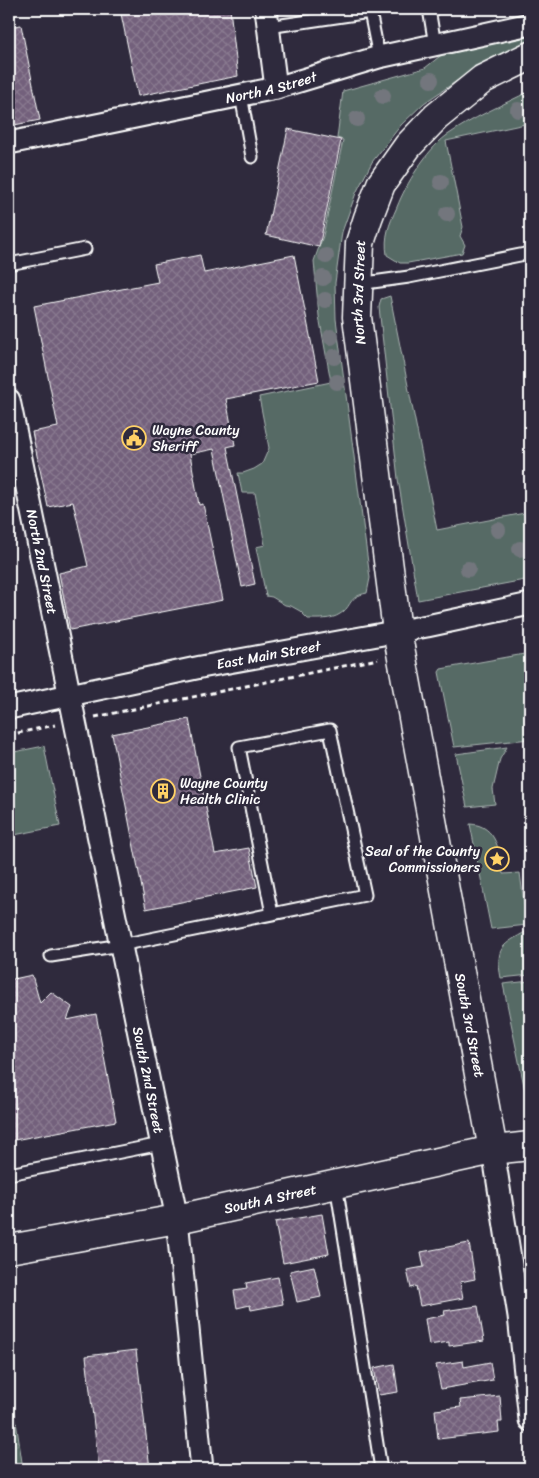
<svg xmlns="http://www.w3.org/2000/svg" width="539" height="1478" font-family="Sriracha,sans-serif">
<defs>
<pattern id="forest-firs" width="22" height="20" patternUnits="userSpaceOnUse" patternTransform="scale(1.25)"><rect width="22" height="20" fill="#566b65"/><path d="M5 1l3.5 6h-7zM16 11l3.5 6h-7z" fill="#6f817c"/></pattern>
<pattern id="building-cross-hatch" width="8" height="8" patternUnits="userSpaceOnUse" patternTransform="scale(1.25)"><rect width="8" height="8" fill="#73617b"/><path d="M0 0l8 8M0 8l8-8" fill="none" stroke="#88798f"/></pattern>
</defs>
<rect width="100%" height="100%" fill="#2f2a3d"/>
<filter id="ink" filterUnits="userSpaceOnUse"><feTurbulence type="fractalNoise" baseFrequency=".02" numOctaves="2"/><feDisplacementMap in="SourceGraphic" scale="10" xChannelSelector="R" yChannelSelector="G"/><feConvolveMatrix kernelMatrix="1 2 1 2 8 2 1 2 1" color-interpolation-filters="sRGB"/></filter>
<g filter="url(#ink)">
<g fill="#566b65" stroke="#aab5b2">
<path d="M530,29V44L514,50L464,76L424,103L401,125L372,162L356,193L342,232L335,283L336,319L370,578L367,593C347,597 353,606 340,614C331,620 318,619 308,619L300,611L291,606L285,605L272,597L266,596L256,547L265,545L255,493H242L238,473H243L254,469L262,464L269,448L259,397L331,382L319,316L314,261L323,236L343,140L337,138L343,91L425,68L454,45Z"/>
<path d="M530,91V123L446,141L463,227L460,236L465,245L462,253L408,263H400L387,255C384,236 389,225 397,207C406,184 426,151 446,136C472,118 502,105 530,91Z"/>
<path d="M390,296L437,530L530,512V579L418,600L398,479L379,307L381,299Z"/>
<path d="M530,653V739L454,747L439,672L441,669Z"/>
<path d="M44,746L60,826L9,836V753Z"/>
<path d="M507,747L500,759L493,789L495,804L467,807L456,754Z"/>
<path d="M470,824C497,825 500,853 503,874L520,873L527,925L491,929Z"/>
<path d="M527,931L530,957V975L501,978C495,947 502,945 527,931Z"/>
<path d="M530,981V1108L529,1110L503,984Z"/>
</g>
<path fill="url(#forest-firs)" stroke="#aab5b2" d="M9,1374L23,1469H9Z"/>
<g fill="url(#building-cross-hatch)" stroke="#fff">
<path d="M120,9H230L238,76L138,96Z"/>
<path d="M21,25L40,120L9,126V27Z"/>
<path d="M288,129L341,140L319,247L266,235Z"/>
<path d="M200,255L204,273L294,255L319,381L226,399L235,445L227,447L255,584L242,587L214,449L190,454L199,505L203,504L223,600L70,630L59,573L88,566L73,502L48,507L32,432L58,427L34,306L158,282L154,264Z"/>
<path d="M189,719L215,854L249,848L257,887L146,909L112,734Z"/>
<path d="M526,750H530V789Z"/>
<path d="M32,975L40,1003L51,992L72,1007L67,1020L96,1014L116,1121L9,1141V980Z"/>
<path d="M322,1214L329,1254L283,1263L275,1222Z"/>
<path d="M469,1243L475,1279L460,1282L463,1298L420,1306L416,1286L411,1288L407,1270L424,1267L421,1252Z"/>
<path d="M314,1266L321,1297L297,1302L290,1271Z"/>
<path d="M278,1277L283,1304L251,1310L250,1305L237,1308L234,1291L247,1289L246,1283Z"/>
<path d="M478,1306L484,1341L449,1346V1342L429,1345L425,1319L445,1315L444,1311Z"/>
<path d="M136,1350L150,1469H99L86,1356Z"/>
<path d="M463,1361L464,1367L490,1362L493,1380L441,1389L436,1365Z"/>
<path d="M394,1364L398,1392L379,1395L374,1368Z"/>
<path d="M500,1396L502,1422H498L499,1432L438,1439L435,1410L461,1407L460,1400Z"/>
<path d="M491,1465V1469H470V1467Z"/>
</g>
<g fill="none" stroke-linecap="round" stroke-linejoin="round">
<g stroke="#fff" stroke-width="15">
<g id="service">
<path d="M429,9L435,45"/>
<path d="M268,27L370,12L379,57"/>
<path d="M241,95L252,157"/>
<path d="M9,264L85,249"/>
<path d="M358,284L409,277L530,253"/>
<path d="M51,956L121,945L365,895L330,730L239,747L272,914"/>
<path d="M9,1174L161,1144"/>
<path d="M336,1184L381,1469"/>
</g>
</g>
<g stroke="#fff" stroke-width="25">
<g id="minor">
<path d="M266,9L276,88"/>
<path id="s1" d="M9,143L276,88L379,57L530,24"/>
<path id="s2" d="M9,400L177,1219L202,1469"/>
<path id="s3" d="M9,708L201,667L427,626L530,604"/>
<path d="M493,1150L519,1316L530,1420"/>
</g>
</g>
<g stroke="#fff" stroke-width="31">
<g id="primary">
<path id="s4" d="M493,1150L397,631L357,317L360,243L368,218L381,184L408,146L436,117L483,79L530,56"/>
<path id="s5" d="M9,1249L177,1219L493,1150L530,1146"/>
</g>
</g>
<g stroke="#fff" stroke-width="3" stroke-dasharray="5 4" stroke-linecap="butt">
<path d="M95,717L378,659"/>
<path d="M9,735L55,725"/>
</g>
<use href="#service" stroke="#2f2a3d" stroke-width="11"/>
<use href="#minor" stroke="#2f2a3d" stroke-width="21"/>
<use href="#primary" stroke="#2f2a3d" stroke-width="28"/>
</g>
<g fill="#73767d">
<circle cx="431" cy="80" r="8"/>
<circle cx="383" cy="96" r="8"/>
<circle cx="518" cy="110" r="8"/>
<circle cx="357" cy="119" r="8"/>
<circle cx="441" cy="182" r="8"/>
<circle cx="447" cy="214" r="8"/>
<circle cx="326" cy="256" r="8"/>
<circle cx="323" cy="278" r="8"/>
<circle cx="325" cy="300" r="8"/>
<circle cx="331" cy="337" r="8"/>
<circle cx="334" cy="357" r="8"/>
<circle cx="337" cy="382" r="8"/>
<circle cx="498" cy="530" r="8"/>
<circle cx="520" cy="549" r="8"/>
<circle cx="468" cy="569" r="8"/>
</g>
</g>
<defs>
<g id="civic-ring" transform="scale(1.25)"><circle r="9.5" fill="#2f2a3d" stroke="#ffd166" stroke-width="1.5"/><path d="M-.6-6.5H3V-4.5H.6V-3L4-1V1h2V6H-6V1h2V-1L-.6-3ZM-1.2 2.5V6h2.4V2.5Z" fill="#ffd166"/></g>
<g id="building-ring" transform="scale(1.25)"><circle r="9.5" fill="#2f2a3d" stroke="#ffd166" stroke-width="1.5"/><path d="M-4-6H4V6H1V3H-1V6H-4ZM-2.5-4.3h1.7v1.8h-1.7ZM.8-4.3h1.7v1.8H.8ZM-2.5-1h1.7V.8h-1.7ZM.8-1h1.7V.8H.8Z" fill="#ffd166"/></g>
<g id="sight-ring" transform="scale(1.25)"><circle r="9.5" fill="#2f2a3d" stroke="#ffd166" stroke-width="1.5"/><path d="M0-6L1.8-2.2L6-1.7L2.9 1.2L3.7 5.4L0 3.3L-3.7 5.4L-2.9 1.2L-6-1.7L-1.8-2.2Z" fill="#ffd166"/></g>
</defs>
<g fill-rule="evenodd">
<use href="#civic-ring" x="134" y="438"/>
<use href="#building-ring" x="163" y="791"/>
<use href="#sight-ring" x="497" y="859"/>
</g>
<g text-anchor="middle" stroke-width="5" stroke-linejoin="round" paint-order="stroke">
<g font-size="14" fill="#fff" stroke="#2f2a3d">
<text dy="5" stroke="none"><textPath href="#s1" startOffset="268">North A Street</textPath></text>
<text dy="5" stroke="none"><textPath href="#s4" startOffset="869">North 3rd Street</textPath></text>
<text dy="5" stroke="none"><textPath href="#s2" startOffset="165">North 2nd Street</textPath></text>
<text dy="5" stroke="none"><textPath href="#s3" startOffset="265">East Main Street</textPath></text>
<text transform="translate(470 1025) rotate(79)" y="5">South 3rd Street</text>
<text dy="5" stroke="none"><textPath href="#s2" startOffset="694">South 2nd Street</textPath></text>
<text dy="5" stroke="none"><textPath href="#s5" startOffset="266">South A Street</textPath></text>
</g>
<g font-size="14" fill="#fff" stroke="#2f2a3d" text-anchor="start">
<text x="152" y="435">Wayne County<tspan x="152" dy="16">Sheriff</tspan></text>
<text x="180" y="788">Wayne County<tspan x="180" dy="16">Health Clinic</tspan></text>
<text x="480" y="856" text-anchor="end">Seal of the County<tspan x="480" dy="16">Commissioners</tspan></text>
</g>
</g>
<rect width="539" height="1478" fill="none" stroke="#2f2a3d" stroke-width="30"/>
<rect x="15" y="15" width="509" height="1448" fill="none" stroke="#fff" stroke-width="2" filter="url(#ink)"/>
</svg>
